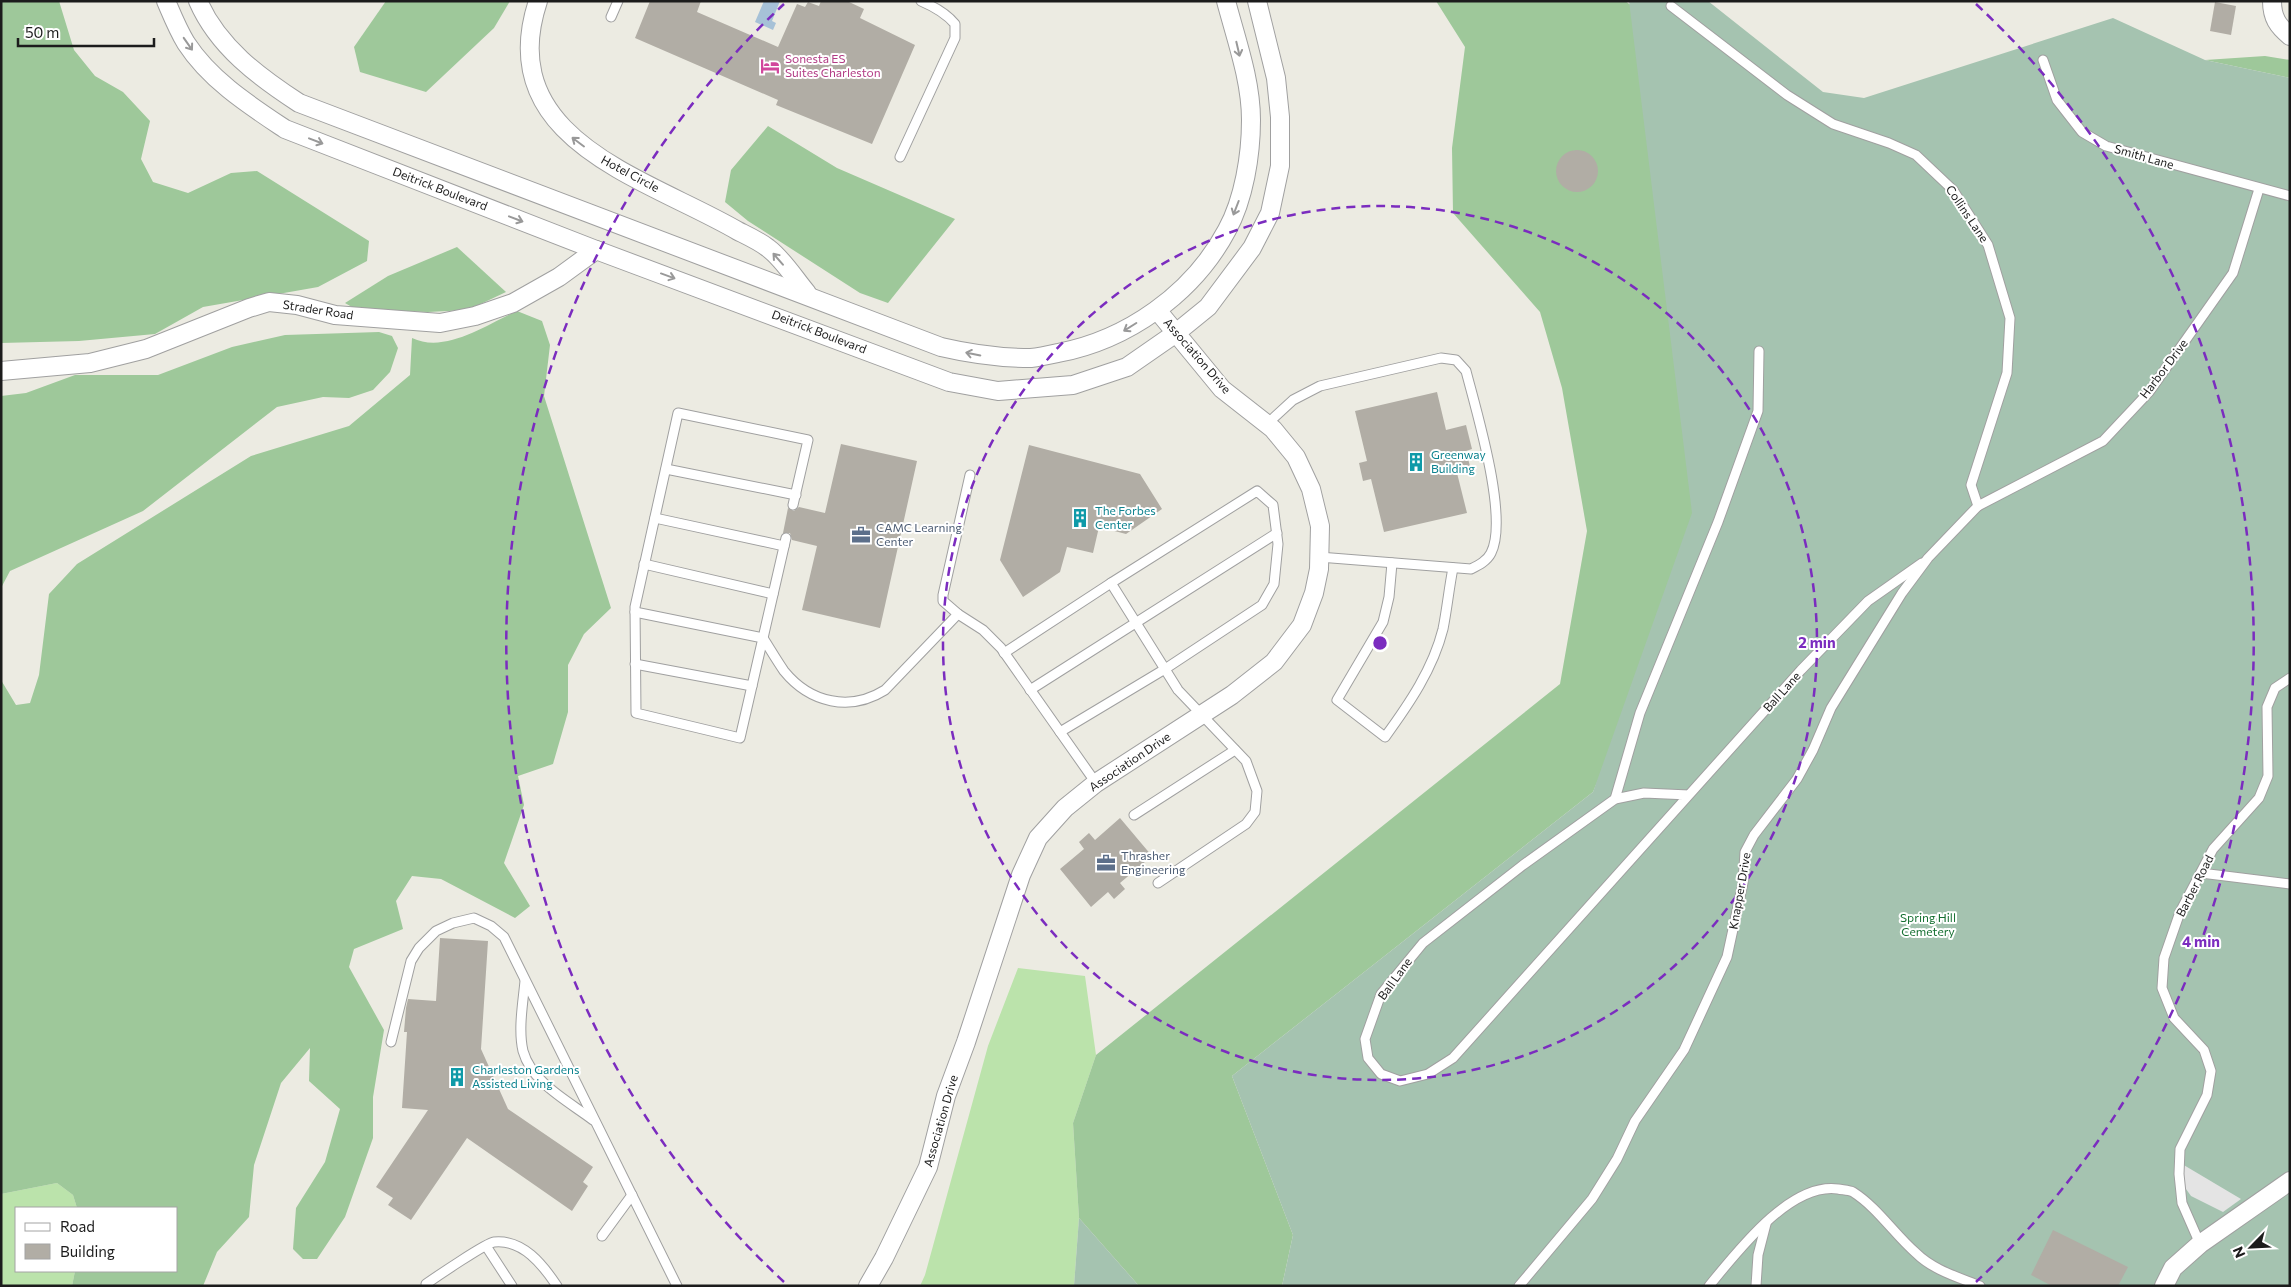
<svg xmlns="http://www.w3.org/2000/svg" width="2291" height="1287" font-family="Commissioner,sans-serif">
<rect width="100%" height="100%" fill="#ecebe2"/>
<g fill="#bbe3ab">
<path d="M1018,968L1085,976L1096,1055L1073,1123L1079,1218L1074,1286H920L925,1275L988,1046Z"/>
<path d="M57,1183L73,1195L77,1208H16V1271H75L72,1286H1V1194Z"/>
</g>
<g fill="#9ec89a">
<path d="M1,1H59L74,50L95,76L123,92L150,121L141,159L153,182L188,193L231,173L257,171L369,241L367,261L318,287L203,307L155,334L79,341L1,343Z"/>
<path d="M386,1H510L494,28L426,92L360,72L354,47Z"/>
<path d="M1436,1H1625L1777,106L1707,517L1593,792L1232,1076L1293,1235L1282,1286H1139L1079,1218L1073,1123L1096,1055L1560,684L1587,531L1562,388L1540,312L1453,213L1452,148L1465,47Z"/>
<path d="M2265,56L2290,60V78L2205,60Z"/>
<path d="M768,126L837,168L955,219L888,303L860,293L748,221L725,202L731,170Z"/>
<path d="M457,247L506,292L468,310L428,312L357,310L345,303L388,276Z"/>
<path d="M517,311L542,321L550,345L544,396L611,608L584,634L568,665V712L553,764L518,776L524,805L504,863L530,906L515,918L441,879L412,876L396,901L403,929L354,949L349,967L384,1030L373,1097V1138L345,1217L317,1259H303L293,1249L296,1208L325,1162L340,1109L309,1081L310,1048L281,1083L254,1165L249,1217L217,1252L203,1286H72L75,1271H176V1208H77L73,1195L57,1183L1,1194V680L16,705L30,703L39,675L49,594L77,564L251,456L349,426L410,375L412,338C445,354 486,325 517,311Z"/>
<path d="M379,332L392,336L398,348L390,372L373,390L349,398L323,397L277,407L143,511L10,571L1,588V396L26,393L75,375H158L232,347L285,335Z"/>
</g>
<g fill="#a5c3b0">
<path d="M1629,1H1708L1823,92L1864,98L2113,18L2205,60L2290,78V1286H1282L1293,1235L1232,1076L1593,792L1692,513Z"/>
<path d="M1079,1218L1139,1286H1074Z"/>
</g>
<path fill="#e4e4e4" d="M2182,1164L2241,1199L2223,1212L2191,1196L2181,1182Z"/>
<path fill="#a6c1d7" d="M764,1H780L772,21L776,23L773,30L755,22Z"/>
<g fill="#b1ada5">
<path d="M650,1H701L697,12L778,47L797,4L805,7L808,2L819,6L821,1H847L864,9L860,18L915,45L872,144L776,105L778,100L635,38Z"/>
<path d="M2215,2L2236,6L2231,35L2210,31Z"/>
<circle cx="1577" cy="171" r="21"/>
<path d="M1437,392L1446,430L1466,425L1472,449L1466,451L1471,470L1457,473L1467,513L1384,532L1371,479L1363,481L1359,463L1367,461L1355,411Z"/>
<path d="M841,444L917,461L880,628L802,610L817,546L792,540L790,533H783L788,508L794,511L799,507L825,513Z"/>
<path d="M1029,445L1140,474L1162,509L1126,534L1099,527L1093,553L1067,547L1060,572L1023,597L1000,560Z"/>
<path d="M1120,818L1152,856L1120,883L1125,889L1114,899L1108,892L1091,907L1060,869L1084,849L1079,842L1089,833L1095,840Z"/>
<path d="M440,938L488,941L481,1049L508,1109L593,1167L583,1182L588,1186L572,1211L467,1138L411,1220L388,1205L393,1198L376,1187L428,1110L402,1108L407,1032H404L406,1008L408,999L436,1001Z"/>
<path d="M2053,1230L2128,1267L2118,1286H2052L2031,1275Z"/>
</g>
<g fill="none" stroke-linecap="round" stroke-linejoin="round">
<g stroke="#a0a0a0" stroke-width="11">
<g id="lane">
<path d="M1671,6L1787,95L1833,124L1889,143L1916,155L1953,190L1988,245L2010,318L2007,373L1971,485L1978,506"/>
<path d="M611,17L618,1"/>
<path d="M2043,60L2057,100L2082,132L2106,146L2290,196"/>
<path d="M900,157L955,38V24C946,13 935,7 921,1"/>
<path d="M1267,424L1293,400L1320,386L1441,358L1456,360L1466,371C1476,410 1509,518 1491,553C1487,561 1479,565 1471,569L1319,557"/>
<path d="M666,469L796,495"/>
<path d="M655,518L784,546"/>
<path d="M786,538L740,738L636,713L635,607L678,413L808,440L793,505"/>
<path d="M1392,563L1389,597L1383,622L1337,700L1385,737C1409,704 1433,669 1443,629C1447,609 1449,588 1453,568"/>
<path d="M644,564L773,594"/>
<path d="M635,612L763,638C770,649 777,661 784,671C810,703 850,712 885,690L958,614L943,601V595L970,475"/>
<path d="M958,614L983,630L1001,648L1096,783"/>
<path d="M1004,653L1111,583"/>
<path d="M635,664L752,686"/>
<path d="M1030,690L1277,533"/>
<path d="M1060,732L1165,669L1262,605L1274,584L1278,544L1273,505L1257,491L1111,583L1178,690L1246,761L1257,791L1255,812L1246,824L1158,883"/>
<path d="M1689,795L1644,793L1615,799L1523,865L1423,943L1381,994L1365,1039L1368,1058L1381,1074L1400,1081L1428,1074L1453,1058L1801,670L1868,601L1922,563"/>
<path d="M1615,799L1640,713L1718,522L1758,411L1759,351"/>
<path d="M1134,815L1235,750"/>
<path d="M2201,873L2290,884"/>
<path d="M525,981C523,1003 518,1029 523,1051C532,1083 568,1101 593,1120"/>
<path d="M391,1042L411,961L419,948L436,931L453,923L474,918L491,926L504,937L677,1286"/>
<path d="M602,1236L632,1195"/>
<path d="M2200,1244L2182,1203L2179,1174L2180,1149L2207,1095L2211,1071L2204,1050L2174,1018L2162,988L2164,958L2180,912L2213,849L2259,798L2268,776L2267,707L2275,688L2290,678"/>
<path d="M486,1246L512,1286"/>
<path d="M426,1284C436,1277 486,1243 494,1242C523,1239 543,1265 557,1286"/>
<path d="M1519,1286L1592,1199L1617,1159L1635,1121L1684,1050L1727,957L1743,883L1745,852L1754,835L1797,779L1813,750L1831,708L1902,593L1928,558L1978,506L2103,441L2149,392L2233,273L2259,189"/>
<path d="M1709,1286C1737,1252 1790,1182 1838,1189C1843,1190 1849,1190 1853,1192C1878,1208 1894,1234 1916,1253C1933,1270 1958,1277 1980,1286"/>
<path d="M1756,1286L1758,1255L1766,1224"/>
</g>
</g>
<g stroke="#a0a0a0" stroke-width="20">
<g id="street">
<path d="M166,1C172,15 178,30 186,43C210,80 249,105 285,129L596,250L949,382L998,391L1073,385L1127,367L1176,333L1208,307L1252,248L1270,213L1280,166V117L1276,78L1257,1"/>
<path d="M198,1C218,47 259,77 299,103L941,347C971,354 1001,358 1031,358C1040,357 1049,355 1058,353C1127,340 1193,294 1227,230C1244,199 1251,155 1251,120C1251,80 1236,39 1226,1"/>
<path d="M538,1C492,140 647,178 738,231C748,236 759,241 768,248C783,259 795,279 807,293"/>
<path d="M2272,1C2272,18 2278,26 2290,36"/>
<path d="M1,371L90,363L146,349L249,308L269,302L297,305L335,315L440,323L475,316L513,303L559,277L596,250"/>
<path d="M868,1286L884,1258L928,1167L946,1096L966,1042L1021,875L1038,838L1065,808L1096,783L1232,695L1274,662L1302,625L1314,593L1319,569L1320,526L1311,489L1296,457L1273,429L1222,389L1157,310"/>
<path d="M2164,1286L2173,1268L2200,1244L2290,1181"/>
</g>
</g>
<use href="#lane" stroke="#fff" stroke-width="9"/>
<use href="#street" stroke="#fff" stroke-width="18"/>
</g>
<defs><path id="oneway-shaft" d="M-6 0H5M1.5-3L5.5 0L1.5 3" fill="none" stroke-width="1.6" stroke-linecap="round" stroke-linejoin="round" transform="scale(1.25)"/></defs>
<g stroke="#999">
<use href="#oneway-shaft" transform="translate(188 44) rotate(55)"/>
<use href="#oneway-shaft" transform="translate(1238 49) rotate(77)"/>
<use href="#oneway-shaft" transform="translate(316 141) rotate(21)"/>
<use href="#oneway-shaft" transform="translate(578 142) rotate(-143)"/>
<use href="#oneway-shaft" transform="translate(1236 208) rotate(111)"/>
<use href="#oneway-shaft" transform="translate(516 219) rotate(21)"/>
<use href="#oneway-shaft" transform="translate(778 259) rotate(-131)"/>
<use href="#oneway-shaft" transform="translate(668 276) rotate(20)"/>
<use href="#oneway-shaft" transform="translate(1130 327) rotate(148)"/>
<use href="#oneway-shaft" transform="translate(973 354) rotate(-169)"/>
</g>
<g fill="none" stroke="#7b2cbf" stroke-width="2.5" stroke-dasharray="9 6">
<circle cx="1380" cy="643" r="437"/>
<path d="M784 1282A874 874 0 0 1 784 4M1976 4A874 874 0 0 1 1976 1282"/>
</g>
<defs>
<g id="hotel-bare" transform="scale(1.5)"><path d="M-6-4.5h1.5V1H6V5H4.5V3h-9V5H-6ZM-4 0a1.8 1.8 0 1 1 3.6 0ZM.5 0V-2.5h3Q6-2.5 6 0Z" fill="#d1479c" stroke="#fff" stroke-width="2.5" paint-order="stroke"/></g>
<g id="building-bare" transform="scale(1.5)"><path d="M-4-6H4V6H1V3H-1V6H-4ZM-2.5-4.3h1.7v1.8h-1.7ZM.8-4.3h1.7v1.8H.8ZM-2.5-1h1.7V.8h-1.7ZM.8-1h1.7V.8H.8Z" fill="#0f9aa8" stroke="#fff" stroke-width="2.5" paint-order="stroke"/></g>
<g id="office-bare" transform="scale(1.5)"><path d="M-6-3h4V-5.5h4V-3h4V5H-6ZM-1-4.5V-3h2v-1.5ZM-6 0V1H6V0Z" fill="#5c6f8a" stroke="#fff" stroke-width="2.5" paint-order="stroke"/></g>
</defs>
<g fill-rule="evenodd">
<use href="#hotel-bare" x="770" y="66"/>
<use href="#building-bare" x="1416" y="462"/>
<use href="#building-bare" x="1080" y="518"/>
<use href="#office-bare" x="861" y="535"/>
<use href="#office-bare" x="1106" y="863"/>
<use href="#building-bare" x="457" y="1077"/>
</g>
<g text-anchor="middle" stroke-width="4" stroke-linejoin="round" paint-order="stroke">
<g font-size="12" fill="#b23c85" stroke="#fff" text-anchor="start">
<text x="785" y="63">Sonesta ES<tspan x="785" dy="14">Suites Charleston</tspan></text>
</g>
<g font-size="12" fill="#1c1c1c" stroke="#fff">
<text transform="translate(2144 157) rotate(16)" y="4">Smith Lane</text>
<text transform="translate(630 174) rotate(28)" y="4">Hotel Circle</text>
<text transform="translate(440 189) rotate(21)" y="4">Deitrick Boulevard</text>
<text transform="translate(1967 214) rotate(56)" y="4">Collins Lane</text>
<text transform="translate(318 310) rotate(9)" y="4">Strader Road</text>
<text transform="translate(819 332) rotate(21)" y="4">Deitrick Boulevard</text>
<text transform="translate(1197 356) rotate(49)" y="4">Association Drive</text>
<text transform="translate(2164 369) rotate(-53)" y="4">Harbor Drive</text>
<text transform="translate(1782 692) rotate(-48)" y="4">Ball Lane</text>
<text transform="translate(1130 762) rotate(-34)" y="4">Association Drive</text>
<text transform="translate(2195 886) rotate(-63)" y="4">Barber Road</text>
<text transform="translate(1740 891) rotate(-80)" y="4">Knapper Drive</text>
<text transform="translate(1395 979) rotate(-54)" y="4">Ball Lane</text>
<text transform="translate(941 1121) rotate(-74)" y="4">Association Drive</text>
</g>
<g font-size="12" fill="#0d838f" stroke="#fff" text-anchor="start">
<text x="1431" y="459">Greenway<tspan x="1431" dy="14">Building</tspan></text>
<text x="1095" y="515">The Forbes<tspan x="1095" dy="14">Center</tspan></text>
<text x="472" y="1074">Charleston Gardens<tspan x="472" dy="14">Assisted Living</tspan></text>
</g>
<g font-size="12" fill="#4e5e75" stroke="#fff" text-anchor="start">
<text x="876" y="532">CAMC Learning<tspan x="876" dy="14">Center</tspan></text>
<text x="1121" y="860">Thrasher<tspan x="1121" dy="14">Engineering</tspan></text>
</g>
<g font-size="12" fill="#146f30" stroke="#fff">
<text x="1928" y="922">Spring Hill<tspan x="1928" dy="14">Cemetery</tspan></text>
</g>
</g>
<circle cx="1380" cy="643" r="8" fill="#7b2cbf" stroke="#fff" stroke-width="2.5"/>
<g font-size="15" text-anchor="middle" font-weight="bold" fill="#7b2cbf" stroke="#fff" stroke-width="4" stroke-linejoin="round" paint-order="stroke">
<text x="1817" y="648">2 min</text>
<text x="2201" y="947">4 min</text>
</g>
<rect width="2291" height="1287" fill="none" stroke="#1c1c1c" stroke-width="5"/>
<rect x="15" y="1207" width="162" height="65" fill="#ffffff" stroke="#a4a4a4"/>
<rect x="25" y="1223" width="25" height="8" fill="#ffffff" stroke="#a4a4a4"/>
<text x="60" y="1232" font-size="15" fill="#1c1c1c">Road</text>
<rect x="25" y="1244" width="25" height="15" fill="#b1ada5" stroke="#a4a4a4"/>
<text x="60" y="1257" font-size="15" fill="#1c1c1c">Building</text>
<g transform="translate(2251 1247) rotate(246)" stroke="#ffffff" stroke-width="4" paint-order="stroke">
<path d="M0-4L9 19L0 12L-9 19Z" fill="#1c1c1c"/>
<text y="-8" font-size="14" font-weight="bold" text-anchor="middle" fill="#1c1c1c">N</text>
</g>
<path d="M18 38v8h136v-8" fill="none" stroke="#1c1c1c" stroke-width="2.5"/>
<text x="25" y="38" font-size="15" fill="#1c1c1c" stroke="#ffffff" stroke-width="4" paint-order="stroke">50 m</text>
</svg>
